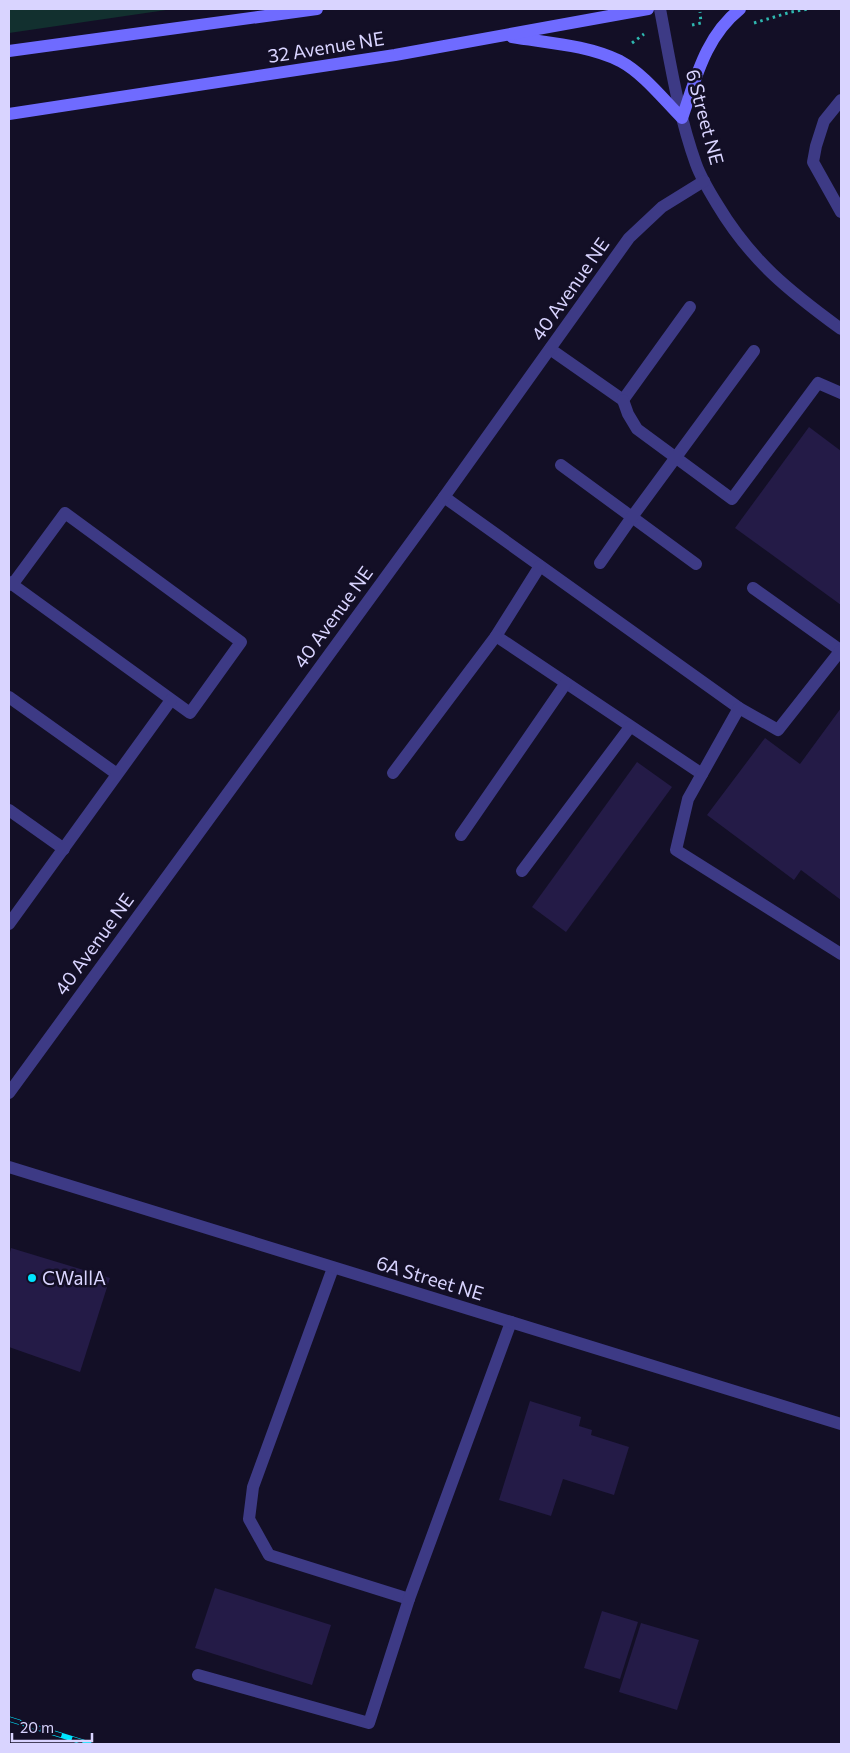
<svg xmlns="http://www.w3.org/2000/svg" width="850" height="1753" font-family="Commissioner,sans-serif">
<rect width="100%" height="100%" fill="#130f26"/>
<path fill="#12302f" d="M9,9H173L9,33Z"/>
<g fill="#241b47">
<path d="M809,427L841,451V605L735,528Z"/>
<path d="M841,708V900L801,870L794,880L707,815L765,738L800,764Z"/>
<path d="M637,762L672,787L566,932L532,907Z"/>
<path d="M11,1248L110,1278L80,1372L9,1347V1257Z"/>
<path d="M530,1401L581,1417L579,1426L592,1430L591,1435L629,1447L614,1495L563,1479L551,1516L499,1500Z"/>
<path d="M215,1588L331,1625L312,1685L195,1648Z"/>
<path d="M602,1611L638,1622L620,1679L584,1668Z"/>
<path d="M641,1623L699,1640L677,1710L619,1692Z"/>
</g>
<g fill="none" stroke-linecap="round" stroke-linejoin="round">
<g stroke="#2fb8b0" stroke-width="3" stroke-dasharray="2.5 4" stroke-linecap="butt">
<path d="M754,23L791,12L808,9"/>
<path d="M692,25L701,23L700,12"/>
<path d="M632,43L644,34"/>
</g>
<g stroke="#3d3a85" stroke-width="12">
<path d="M841,100L824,121L816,146L813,162L841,212"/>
<path d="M550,349L623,400L690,307"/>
<path d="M623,400L628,414L637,429L732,499L818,383L841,393"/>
<path d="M561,465L696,564"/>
<path d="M444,497L739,708"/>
<path d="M600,563L632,517L754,351"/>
<path d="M540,566L496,636L702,774"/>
<path d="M9,582L190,713L241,642L65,513L12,585"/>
<path d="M753,588L840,650"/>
<path d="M841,650L778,730L739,708L688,799L676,850L841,954"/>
<path d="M9,697L117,774"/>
<path d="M393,773L496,636"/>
<path d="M9,810L64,849"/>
<path d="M461,835L566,683"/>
<path d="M522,871L630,727"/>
<path d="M9,924L171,700"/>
<path d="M333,1268L253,1487L249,1519L269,1555L409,1599"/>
<path d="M198,1675L369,1723L409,1599L511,1322"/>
</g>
<g stroke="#3d3a85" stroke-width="12">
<path d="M660,9C670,61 678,114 696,164C701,178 709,191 717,204C751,261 789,291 841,329"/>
<path d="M9,1093L444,497L629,238L662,207L704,181"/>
<path d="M9,1167L841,1424"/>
</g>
<g stroke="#6f6bff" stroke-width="12">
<path d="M512,37C548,43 587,45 620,61C644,74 663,99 682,118C696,78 705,37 740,9"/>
<path d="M9,51L317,9"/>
<path d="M9,114L395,55L648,9"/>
</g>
<g stroke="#00e5ff" stroke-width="5.5">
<path id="rail" d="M9,1719L89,1744"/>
</g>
<use href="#rail" stroke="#130f26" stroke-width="4" stroke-dasharray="11" stroke-linecap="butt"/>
</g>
<circle fill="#00e5ff" stroke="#130f26" stroke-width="2" cx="32" cy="1278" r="5"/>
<g text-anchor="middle" stroke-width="5" stroke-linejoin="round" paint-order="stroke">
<g font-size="19" fill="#d9d4ff" stroke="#130f26">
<text transform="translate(326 47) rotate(-9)" y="7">32 Avenue NE</text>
<text transform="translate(705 117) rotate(75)" y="7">6 Street NE</text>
<text transform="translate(570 289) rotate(-55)" y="7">40 Avenue NE</text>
<text transform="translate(333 617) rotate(-54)" y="7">40 Avenue NE</text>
<text transform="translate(94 944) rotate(-54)" y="7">40 Avenue NE</text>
<text transform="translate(430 1278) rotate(17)" y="7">6A Street NE</text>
</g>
<g font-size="19" fill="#d9d4ff" stroke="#130f26" text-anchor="start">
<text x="42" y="1285">CWallA</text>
</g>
</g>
<rect width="850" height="1753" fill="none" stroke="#d9d4ff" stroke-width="20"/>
<path d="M12 1733v8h80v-8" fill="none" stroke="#d9d4ff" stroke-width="2.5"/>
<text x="20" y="1733" font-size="15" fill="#d9d4ff" stroke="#130f26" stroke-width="4" paint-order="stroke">20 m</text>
</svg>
